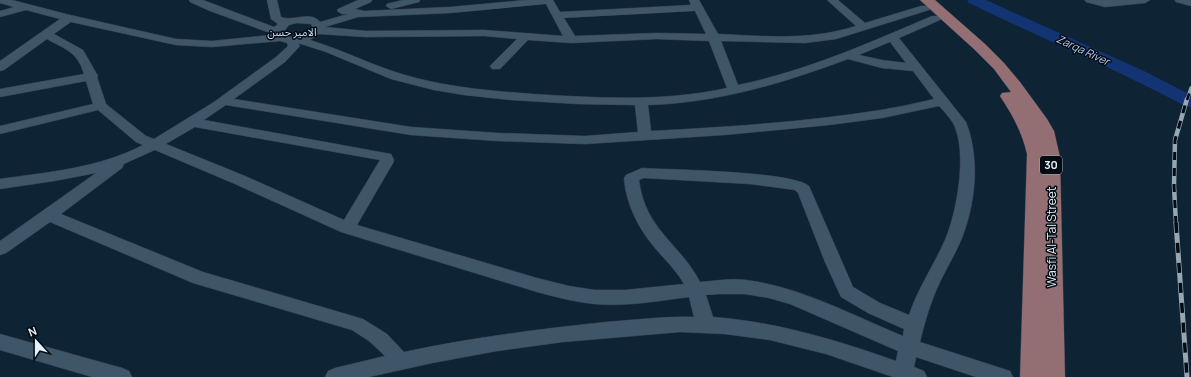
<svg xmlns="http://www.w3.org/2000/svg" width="1191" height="377" font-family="Manrope,'Noto Sans Arabic',sans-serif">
<rect width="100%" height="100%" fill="#0e2334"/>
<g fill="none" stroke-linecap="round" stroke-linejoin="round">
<path fill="#123473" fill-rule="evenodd" d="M967,0H986L1144,71L1191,95V107L1185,106C1114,68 1041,38 969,3Z"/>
<g stroke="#323e4c" stroke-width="1">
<g id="minor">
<path d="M0,0H12L70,15L176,39L212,41L271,35L270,33L210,11L190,2L189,0H203L274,27L278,24L271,19L267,0H277L281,17C292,22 311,10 320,22L348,14H342L337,11L338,9L358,0H372L371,2L355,9L364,11L450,7L526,0H553L560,12L691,5L689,0H699L718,34C765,36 809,41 856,26L827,0H838L865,23L921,6H929L930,8L929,10L836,39L805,43L721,41L738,85C806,71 869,43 932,16H940L941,18L940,20L899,38L966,122C980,158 976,202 962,238C956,253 947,267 940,282C931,301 925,321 920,342L1010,371L1013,377H976L916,357L914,367L924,371L927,377H893L826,354L770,340L725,334L680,332L563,342L497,351L432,363L369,377H325L328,371L335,368L385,356L369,341L352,330L193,283L50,222L6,253L0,255V241L96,173L54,181L0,189V179C49,172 99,168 143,145L136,142L98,110L0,134V126L93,104L86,81L0,97V89L84,74C77,51 66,50 47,39L4,70L0,71V61L60,19L26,10L0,17V11L14,7L0,3ZM546,4L563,36L484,30L366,31L325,27L358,17L450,13ZM695,11L706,34L657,33L575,36L564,18ZM71,22L176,45L212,47L280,41L287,43L288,46L276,57L214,102L154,139L146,136L106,104L97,77L98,76L83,50L54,34ZM297,23L311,24L312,26C307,37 291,40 282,34L289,25ZM319,34L366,37L484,36L517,39L490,66L492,69H500L528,40L571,43L657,39L709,41L727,88C664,102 597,98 533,94C494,91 454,88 416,78C379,69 346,51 310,40ZM890,42L906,63L882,60L859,55ZM298,43L326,52L391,79L434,90L464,95L511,100L578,104L635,105L638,132L585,136L498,133L411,127L234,99L285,62L300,46ZM848,59L882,68L913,71L934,99C917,103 899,107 881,110C805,122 728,127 651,131L648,105C717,103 784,83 848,59ZM226,105L411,135L498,141L585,144L724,135L829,125L882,118L939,106C944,111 949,117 953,123C968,151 957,212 945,240C934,265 918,288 909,315L880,303L853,287L809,186C790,171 673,170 642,168L626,175L624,178C626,204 638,228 655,248C665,260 676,270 684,284L625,290H595L569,286L537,278L357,225L393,163L394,160L391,154L204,120ZM195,127L380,160L344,220L245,176L166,144ZM155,150L235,184L341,232L537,292C556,297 575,302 594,304C625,307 658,301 689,297L694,317C665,316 636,320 606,322C538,329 471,338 404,352L387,334L363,319L203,272L61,214L122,168L124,164ZM644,178L750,184L795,190L798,193L825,262L841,297L868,313L904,329L903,336C852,315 801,287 746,280C731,278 715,281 700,282C680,243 645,230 639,180ZM720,294H745L769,298L790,304L898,351L896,361C836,340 777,322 713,317L706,295Z"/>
<path d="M403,0H420L419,2L391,9L386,6L387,4Z"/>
<path d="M1085,0H1150L1145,3L1105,7L1086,2Z"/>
<path d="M1175,0H1191V6L1176,2Z"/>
<path d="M0,334L122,368L129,371L132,377H92L0,350Z"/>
</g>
</g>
<g stroke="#323e4c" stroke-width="1">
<path id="major" d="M920,0H935L985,44L1004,63L1020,82L1047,119L1054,131L1060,157L1065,377H1020L1027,154C1022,132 1012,114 1000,96L1002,93L1011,92L994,69L975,50Z"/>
</g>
<use href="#minor" fill="#3f5568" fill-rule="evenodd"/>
<use href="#major" fill="#936e73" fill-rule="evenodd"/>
<g stroke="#96a6b3" stroke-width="3.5">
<path id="rail-far2" d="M1187,100L1191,88"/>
</g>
<g stroke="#96a6b3" stroke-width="4.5">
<path id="rail-far1" d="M1176,224L1174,186L1175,140L1187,99"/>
</g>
<g stroke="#96a6b3" stroke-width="5">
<path id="rail" d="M1176,223L1187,377"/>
</g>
<use href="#rail-far2" stroke="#040c13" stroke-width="2.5" stroke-dasharray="7" stroke-linecap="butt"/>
<use href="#rail-far1" stroke="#040c13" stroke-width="3" stroke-dasharray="8" stroke-linecap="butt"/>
<use href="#rail" stroke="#040c13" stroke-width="3.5" stroke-dasharray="10" stroke-linecap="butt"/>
</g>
<g text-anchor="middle" stroke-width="3" stroke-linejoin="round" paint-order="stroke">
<g font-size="11" fill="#c4dff5" stroke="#040c13">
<text x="292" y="36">الامير حسن</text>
</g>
<g font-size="11" font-style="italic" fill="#b7cdf3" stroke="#040c13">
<text transform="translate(1083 50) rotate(25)" y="4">Zarqa River</text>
</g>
<rect fill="#040c13" stroke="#a1acb6" stroke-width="1" x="1040" y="156" width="22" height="18" rx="3"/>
<g font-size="11" font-weight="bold" fill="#e4f1fc">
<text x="1051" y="169">30</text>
</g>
<g font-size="12" fill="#e4f1fc" stroke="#040c13">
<text transform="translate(1052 237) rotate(-90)" y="4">Wasfi Al-Tal Street</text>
</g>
</g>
<g transform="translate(36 341) rotate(339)" stroke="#040c13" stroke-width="3" paint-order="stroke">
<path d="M0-3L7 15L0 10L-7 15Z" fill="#e4f1fc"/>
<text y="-6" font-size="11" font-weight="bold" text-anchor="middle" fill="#e4f1fc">N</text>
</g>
</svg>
